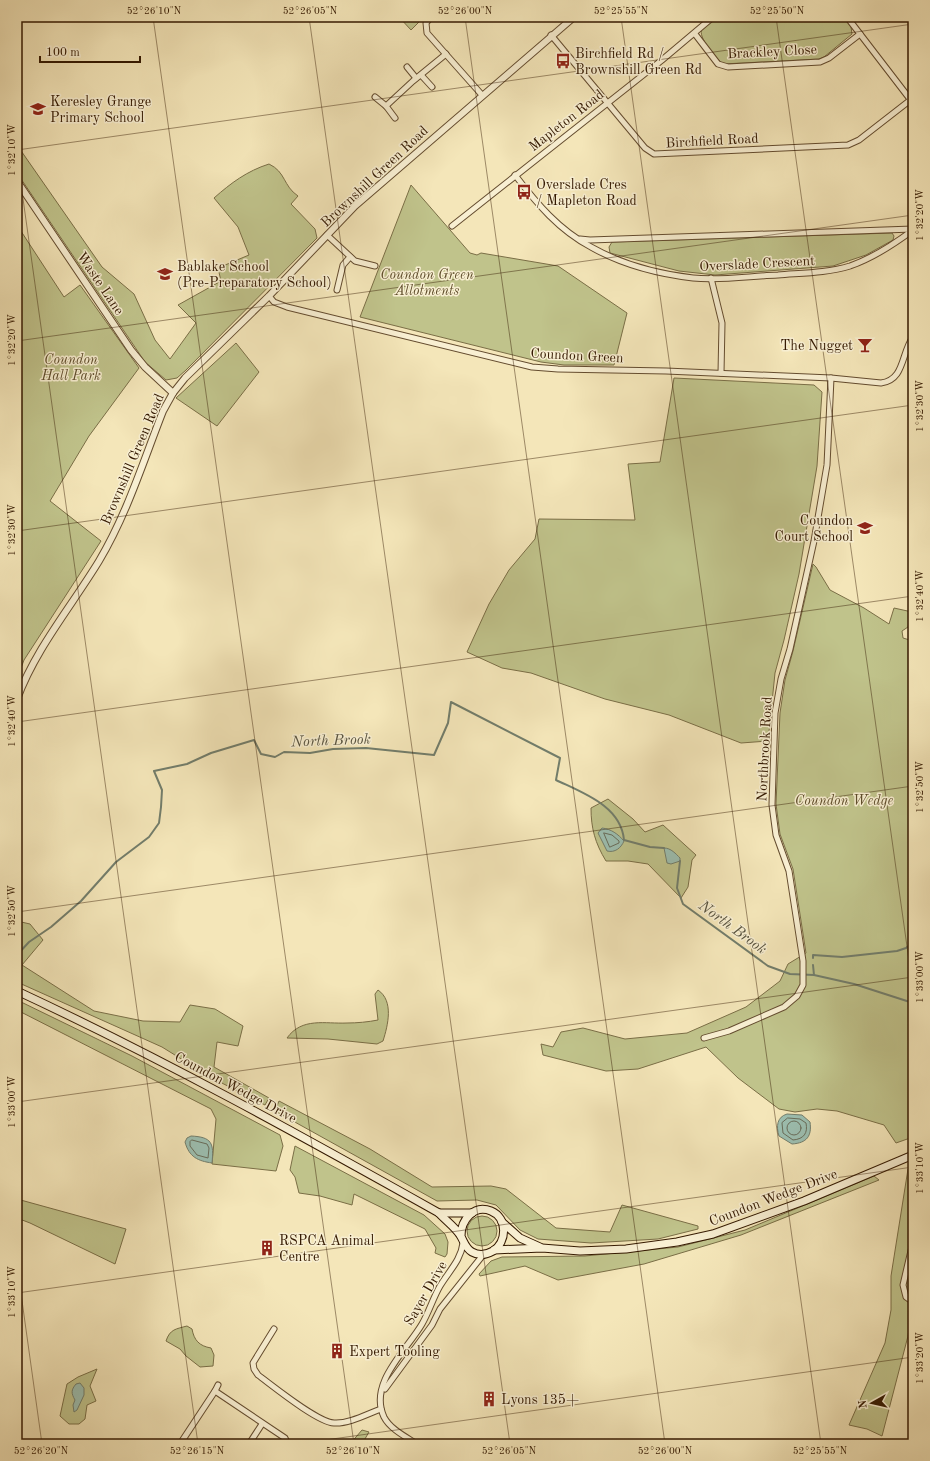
<svg xmlns="http://www.w3.org/2000/svg" width="930" height="1461" font-family="'Old Standard TT',serif">
<rect width="100%" height="100%" fill="#f4e6b9"/>
<filter id="stains"><feTurbulence type="fractalNoise" baseFrequency=".005" numOctaves="4"/><feColorMatrix values="0 0 0 0 .2 0 0 0 0 .09 0 0 0 0 .02 0 0 0 .5 -.17"/></filter>
<radialGradient id="worn" r=".72"><stop offset=".6" stop-color="#630" stop-opacity="0"/><stop offset="1" stop-color="#630" stop-opacity=".3"/></radialGradient>
<g fill="#c0c38b" stroke="#7a6e46">
<path d="M399,17H424L411,30Z"/>
<path d="M717,17H844L851,27L852,34L824,57L819,59L723,64C717,59 697,37 702,29C705,25 712,21 717,17Z"/>
<path d="M17,145L102,267L134,294L155,340L170,359L196,323L178,305L221,281L218,268L249,255L238,227L214,198C231,183 247,171 269,164C286,172 283,186 298,196L291,204L315,229L317,238L186,370L177,378L166,380L145,362L17,173Z"/>
<path d="M411,185L470,253L477,255L481,253L558,266L627,313L614,365H564L541,362L360,317Z"/>
<path d="M17,225L64,297L80,285L139,368L89,436L50,501L101,541L24,660L17,679Z"/>
<path d="M892,233L894,236L893,240L866,255L833,266L715,275L679,271L610,253L609,247L612,242Z"/>
<path d="M236,343L259,372L217,426L176,398Z"/>
<path d="M674,378L814,385L822,392L817,466L799,574L784,640L775,673L768,741L741,743L669,715L605,699L531,673L502,668L467,652L489,604L509,570L535,539L539,519L635,520L628,464L660,462Z"/>
<path d="M813,564L816,567L830,590L864,608L889,624L894,608L912,612L908,627L902,631L903,638L913,641V1137L896,1143L884,1125L837,1111L817,1109L795,1112L779,1109L738,1078L706,1047L638,1069L606,1071L543,1055L541,1044L553,1047L561,1032L583,1028L625,1039L687,1033L746,1007L780,981L788,964L806,953L793,869L780,834L776,804L780,713L785,680L793,651Z"/>
<path d="M608,799L633,819L645,832L663,825L696,855L692,860L688,887L681,898L648,864L628,861H606C595,843 591,828 591,808Z"/>
<path d="M17,921L30,924L43,940L22,965L94,1011L143,1021L180,1022L190,1005L215,1009L243,1026L238,1046L217,1042L214,1067L269,1098L265,1105L212,1078L162,1047L17,982Z"/>
<path d="M378,990C394,1001 388,1025 383,1041L377,1044L328,1039L287,1038C302,1017 325,1024 347,1023C357,1023 368,1022 378,1020L375,994Z"/>
<path d="M17,1000L132,1056L280,1135L283,1146L276,1171L212,1164L216,1119L211,1109L17,1010Z"/>
<path d="M279,1101L370,1149L432,1187L491,1186L506,1189L556,1228L610,1232L622,1205L698,1226V1229L658,1239L591,1243L538,1239L520,1230L496,1205L477,1200L437,1201L275,1111Z"/>
<path d="M295,1146L424,1215L445,1234L448,1242L447,1254L445,1257L435,1253L436,1248L425,1229L354,1194L352,1205L320,1196L299,1193L295,1177L290,1170Z"/>
<path d="M913,1166V1300L908,1336L882,1436L867,1429L849,1425L885,1343L891,1310V1276L908,1169Z"/>
<path d="M874,1176L879,1180L741,1235L644,1264L558,1280L525,1266L480,1276L479,1274L491,1261L502,1257L585,1256L678,1247L745,1230Z"/>
<path d="M17,1199L126,1229L115,1264L30,1223L17,1218Z"/>
<circle cx="482" cy="1231" r="15"/>
<path d="M187,1326L192,1329C194,1340 199,1346 211,1348L214,1355L213,1366L200,1367L186,1356L180,1349L166,1341C170,1329 176,1329 187,1326Z"/>
<path d="M97,1369L90,1386L96,1401L87,1405L85,1419L79,1424H69L60,1416L67,1384L78,1377Z"/>
<path d="M362,1430L369,1432L362,1444H350Z"/>
</g>
<g fill="#9cbfb1" stroke="#727d6b">
<path d="M602,828C611,829 618,834 624,841C621,848 615,853 607,851L598,833Z"/>
<path d="M664,848C671,848 676,854 680,858V861L671,864L667,863Z"/>
<path d="M787,1114L802,1115L810,1122C812,1136 807,1143 792,1144L779,1136C776,1126 777,1117 787,1114Z"/>
<path d="M191,1136C212,1137 214,1143 212,1163C198,1161 189,1157 185,1142L187,1138Z"/>
<path d="M80,1383L84,1388V1395L77,1410L74,1412L73,1405L75,1400C71,1393 71,1390 76,1384Z"/>
</g>
<g fill="none" stroke-linecap="round" stroke-linejoin="round">
<g stroke="#686c59" stroke-width="1">
<path d="M604,833L612,835L619,841V843L610,847Z"/>
<path d="M788,1118L800,1119L806,1123C808,1133 804,1139 793,1140L783,1133L782,1123Z"/>
<circle cx="794" cy="1128" r="7"/>
<path d="M192,1140L207,1144L209,1148L208,1158L197,1155L190,1146V1142Z"/>
</g>
<g stroke="#727d6b" stroke-width="2">
<path d="M680,861L677,888L683,904L768,966L790,974L814,975L854,984L913,1003"/>
<path d="M17,955L29,942L51,927L81,901L116,862L149,837L159,823L161,807L162,790L154,771L187,764L211,753L254,740L261,754L275,757L284,752L310,753L333,749L366,748L434,755L448,723L451,702L560,758L556,780C583,793 621,806 624,840L650,847L664,848"/>
<path d="M813,958V955L842,957L897,951L906,948L913,942"/>
<path d="M813,965L814,975"/>
</g>
<g stroke="#644c2f" stroke-width="7">
<g id="minor">
<path d="M431,17L426,23L427,33L482,95"/>
<path d="M847,17L913,103"/>
<path d="M695,34L718,64L728,67L820,62L829,58L860,34"/>
<path d="M551,35L645,148L654,154L848,145L859,140L913,98"/>
<path d="M407,67L416,78"/>
<path d="M421,75L432,87"/>
<path d="M375,97L386,106L395,118"/>
<path d="M386,106L413,81L446,54"/>
<path d="M515,175C537,204 559,230 591,247C621,264 659,274 693,278C720,281 750,276 778,275C802,273 827,273 850,266C873,258 893,245 913,230"/>
<path d="M452,226L662,60L713,17"/>
<path d="M327,235L355,261L375,266"/>
<path d="M580,239L590,240L913,229"/>
<path d="M711,278L722,323L721,373"/>
<path d="M337,290L343,265L350,257"/>
<path d="M269,296L274,302L287,307L532,367L558,369L666,371L831,378L881,383C905,380 901,353 913,337"/>
<path d="M704,1038L729,1031L784,1007L797,996L803,985V961L789,871L776,835L772,805L775,713L781,679L790,649L814,541L827,465L831,378"/>
<path d="M913,1242L903,1285L906,1297L913,1302"/>
<path d="M274,1329L253,1363L254,1369L258,1375C273,1386 317,1422 334,1423C349,1424 367,1414 381,1409"/>
<path d="M385,1389L432,1325L440,1309L483,1255"/>
<path d="M215,1391L218,1385"/>
<path d="M240,1443L242,1444"/>
<path d="M180,1444L215,1391L285,1438L288,1444"/>
<path d="M249,1444L262,1424"/>
<path d="M417,1444C406,1437 390,1429 384,1417C368,1383 407,1350 422,1324C429,1312 433,1298 440,1286C449,1271 461,1260 463,1243"/>
</g>
</g>
<g stroke="#644c2f" stroke-width="8">
<g id="tertiary">
<path d="M17,181L131,350L145,367L173,393"/>
<path d="M17,699C36,648 71,607 99,561C127,514 143,462 163,411L173,393L185,378L269,296L355,206L574,17"/>
</g>
</g>
<g stroke="#341901" stroke-width="9">
<g id="secondary">
<path d="M17,991C161,1058 300,1135 439,1213C445,1220 455,1227 460,1235C464,1241 465,1248 472,1252C479,1256 486,1255 493,1251C507,1242 508,1218 491,1211C474,1204 461,1220 461,1236"/>
<path d="M439,1213H472"/>
<path d="M502,1222L520,1238L540,1247"/>
<path d="M494,1250L542,1248L580,1251L626,1249L677,1242L713,1234L804,1201L913,1155"/>
</g>
</g>
<use href="#minor" stroke="#f8efd2" stroke-width="5"/>
<use href="#tertiary" stroke="#f8efd2" stroke-width="6"/>
<use href="#secondary" stroke="#f8efd2" stroke-width="7"/>
</g>
<path fill="none" stroke="#341901" stroke-width="1" stroke-opacity="0.45" d="M153,17L354,1444M309,17L510,1444M465,17L665,1444M621,17L821,1444M776,17L913,989M17,150L913,24M17,156L198,1444M17,341L913,215M17,531L913,405M17,722L913,596M17,912L913,786M17,1102L913,977M17,1265L42,1444M17,1293L913,1167M297,1444L913,1357"/>
<defs>
<g id="bus-bare" transform="scale(1.2)"><path d="M-5-6H5V4H4V6H2V4H-2V6H-4V4H-5ZM-3.5-4V0h7V-4ZM-3.5 1.2v1.5H-2V1.2ZM2 1.2v1.5H3.5V1.2Z" fill="#8f2418" stroke="#f8efd2" stroke-width="2.5" paint-order="stroke"/></g>
<g id="school-bare" transform="scale(1.2)"><path d="M0-5L7-2L0 1L-7-2ZM-4 1L0 2.5L4 1V4Q0 6-4 4Z" fill="#8f2418" stroke="#f8efd2" stroke-width="2.5" paint-order="stroke"/></g>
<g id="bar-bare" transform="scale(1.2)"><path d="M-6-5H6L.8 .8V4.5H3.5V6h-7V4.5H-.8V.8Z" fill="#8f2418" stroke="#f8efd2" stroke-width="2.5" paint-order="stroke"/></g>
<g id="building-bare" transform="scale(1.2)"><path d="M-4-6H4V6H1V3H-1V6H-4ZM-2.5-4.3h1.7v1.8h-1.7ZM.8-4.3h1.7v1.8H.8ZM-2.5-1h1.7V.8h-1.7ZM.8-1h1.7V.8H.8Z" fill="#8f2418" stroke="#f8efd2" stroke-width="2.5" paint-order="stroke"/></g>
</defs>
<g fill-rule="evenodd">
<use href="#bus-bare" x="563" y="61"/>
<use href="#school-bare" x="38" y="109"/>
<use href="#bus-bare" x="524" y="192"/>
<use href="#school-bare" x="165" y="274"/>
<use href="#bar-bare" x="865" y="345"/>
<use href="#school-bare" x="865" y="528"/>
<use href="#building-bare" x="267" y="1248"/>
<use href="#building-bare" x="337" y="1351"/>
<use href="#building-bare" x="489" y="1399"/>
</g>
<g text-anchor="middle" stroke-width="3" stroke-linejoin="round" paint-order="stroke">
<g font-size="14" fill="#341901" stroke="#f8efd2">
<text transform="translate(772 51) rotate(-3)" y="5">Brackley Close</text>
<text transform="translate(566 120) rotate(-38)" y="5">Mapleton Road</text>
<text transform="translate(712 140) rotate(-3)" y="5">Birchfield Road</text>
<text transform="translate(374 176) rotate(-43)" y="5">Brownshill Green Road</text>
<text transform="translate(757 263) rotate(-3)" y="5">Overslade Crescent</text>
<text transform="translate(101 283) rotate(56)" y="5">Waste Lane</text>
<text transform="translate(577 355) rotate(3)" y="5">Coundon Green</text>
<text transform="translate(132 459) rotate(-67)" y="5">Brownshill Green Road</text>
<text transform="translate(764 749) rotate(-87)" y="5">Northbrook Road</text>
<text transform="translate(236 1087) rotate(28)" y="5">Coundon Wedge Drive</text>
<text transform="translate(773 1197) rotate(-21)" y="5">Coundon Wedge Drive</text>
<text transform="translate(425 1293) rotate(-60)" y="5">Sayer Drive</text>
</g>
<g font-size="14" fill="#341901" stroke="#f8efd2" text-anchor="start">
<text x="575" y="58">Birchfield Rd /<tspan x="575" dy="16">Brownshill Green Rd</tspan></text>
<text x="50" y="106">Keresley Grange<tspan x="50" dy="16">Primary School</tspan></text>
<text x="536" y="189">Overslade Cres<tspan x="536" dy="16">/ Mapleton Road</tspan></text>
<text x="177" y="271">Bablake School<tspan x="177" dy="16">(Pre-Preparatory School)</tspan></text>
<text x="853" y="350" text-anchor="end">The Nugget</text>
<text x="853" y="525" text-anchor="end">Coundon<tspan x="853" dy="16">Court School</tspan></text>
<text x="279" y="1245">RSPCA Animal<tspan x="279" dy="16">Centre</tspan></text>
<text x="349" y="1356">Expert Tooling</text>
<text x="501" y="1404">Lyons 135+</text>
</g>
<g font-size="14" font-style="italic" fill="#5e4c2a" stroke="#f8efd2">
<text x="427" y="279">Coundon Green<tspan x="427" dy="16">Allotments</tspan></text>
<text x="71" y="364">Coundon<tspan x="71" dy="16">Hall Park</tspan></text>
<text x="844" y="805">Coundon Wedge</text>
</g>
<g font-size="15" font-style="italic" fill="#58533f" stroke="#f8efd2">
<text transform="translate(331 740) rotate(-2)" y="5">North Brook</text>
<text transform="translate(733 927) rotate(36)" y="5">North Brook</text>
</g>
</g>
<rect width="930" height="1461" fill="none" stroke="#f4e6b9" stroke-width="44"/>
<g transform="translate(872 1403) rotate(262)" stroke="#f8efd2" stroke-width="3" paint-order="stroke">
<path d="M0-3L7 15L0 10L-7 15Z" fill="#341901"/>
<text y="-6" font-size="11" font-weight="bold" text-anchor="middle" fill="#341901">N</text>
</g>
<path d="M40 56v6h100v-6" fill="none" stroke="#341901" stroke-width="2"/>
<text x="46" y="56" font-size="12" fill="#341901" stroke="#f8efd2" stroke-width="3" paint-order="stroke">100 m</text>
<rect x="22" y="22" width="886" height="1417" fill="none" stroke="#341901" stroke-width="1.5"/>
<g font-size="10" text-anchor="middle" fill="#341901">
<text x="154" y="14">52°26'10"N</text>
<text x="310" y="14">52°26'05"N</text>
<text x="465" y="14">52°26'00"N</text>
<text x="621" y="14">52°25'55"N</text>
<text x="777" y="14">52°25'50"N</text>
<text transform="translate(11 150) rotate(-90)" y="4">1°32'10"W</text>
<text transform="translate(919 215) rotate(-90)" y="4">1°32'20"W</text>
<text transform="translate(11 340) rotate(-90)" y="4">1°32'20"W</text>
<text transform="translate(919 406) rotate(-90)" y="4">1°32'30"W</text>
<text transform="translate(11 530) rotate(-90)" y="4">1°32'30"W</text>
<text transform="translate(919 596) rotate(-90)" y="4">1°32'40"W</text>
<text transform="translate(11 721) rotate(-90)" y="4">1°32'40"W</text>
<text transform="translate(919 787) rotate(-90)" y="4">1°32'50"W</text>
<text transform="translate(11 911) rotate(-90)" y="4">1°32'50"W</text>
<text transform="translate(919 977) rotate(-90)" y="4">1°33'00"W</text>
<text transform="translate(11 1102) rotate(-90)" y="4">1°33'00"W</text>
<text transform="translate(919 1168) rotate(-90)" y="4">1°33'10"W</text>
<text transform="translate(11 1292) rotate(-90)" y="4">1°33'10"W</text>
<text transform="translate(919 1358) rotate(-90)" y="4">1°33'20"W</text>
<text x="41" y="1454">52°26'20"N</text>
<text x="197" y="1454">52°26'15"N</text>
<text x="353" y="1454">52°26'10"N</text>
<text x="509" y="1454">52°26'05"N</text>
<text x="665" y="1454">52°26'00"N</text>
<text x="820" y="1454">52°25'55"N</text>
</g>
<rect width="100%" height="100%" filter="url(#stains)"/>
<rect width="100%" height="100%" fill="url(#worn)"/>
</svg>
